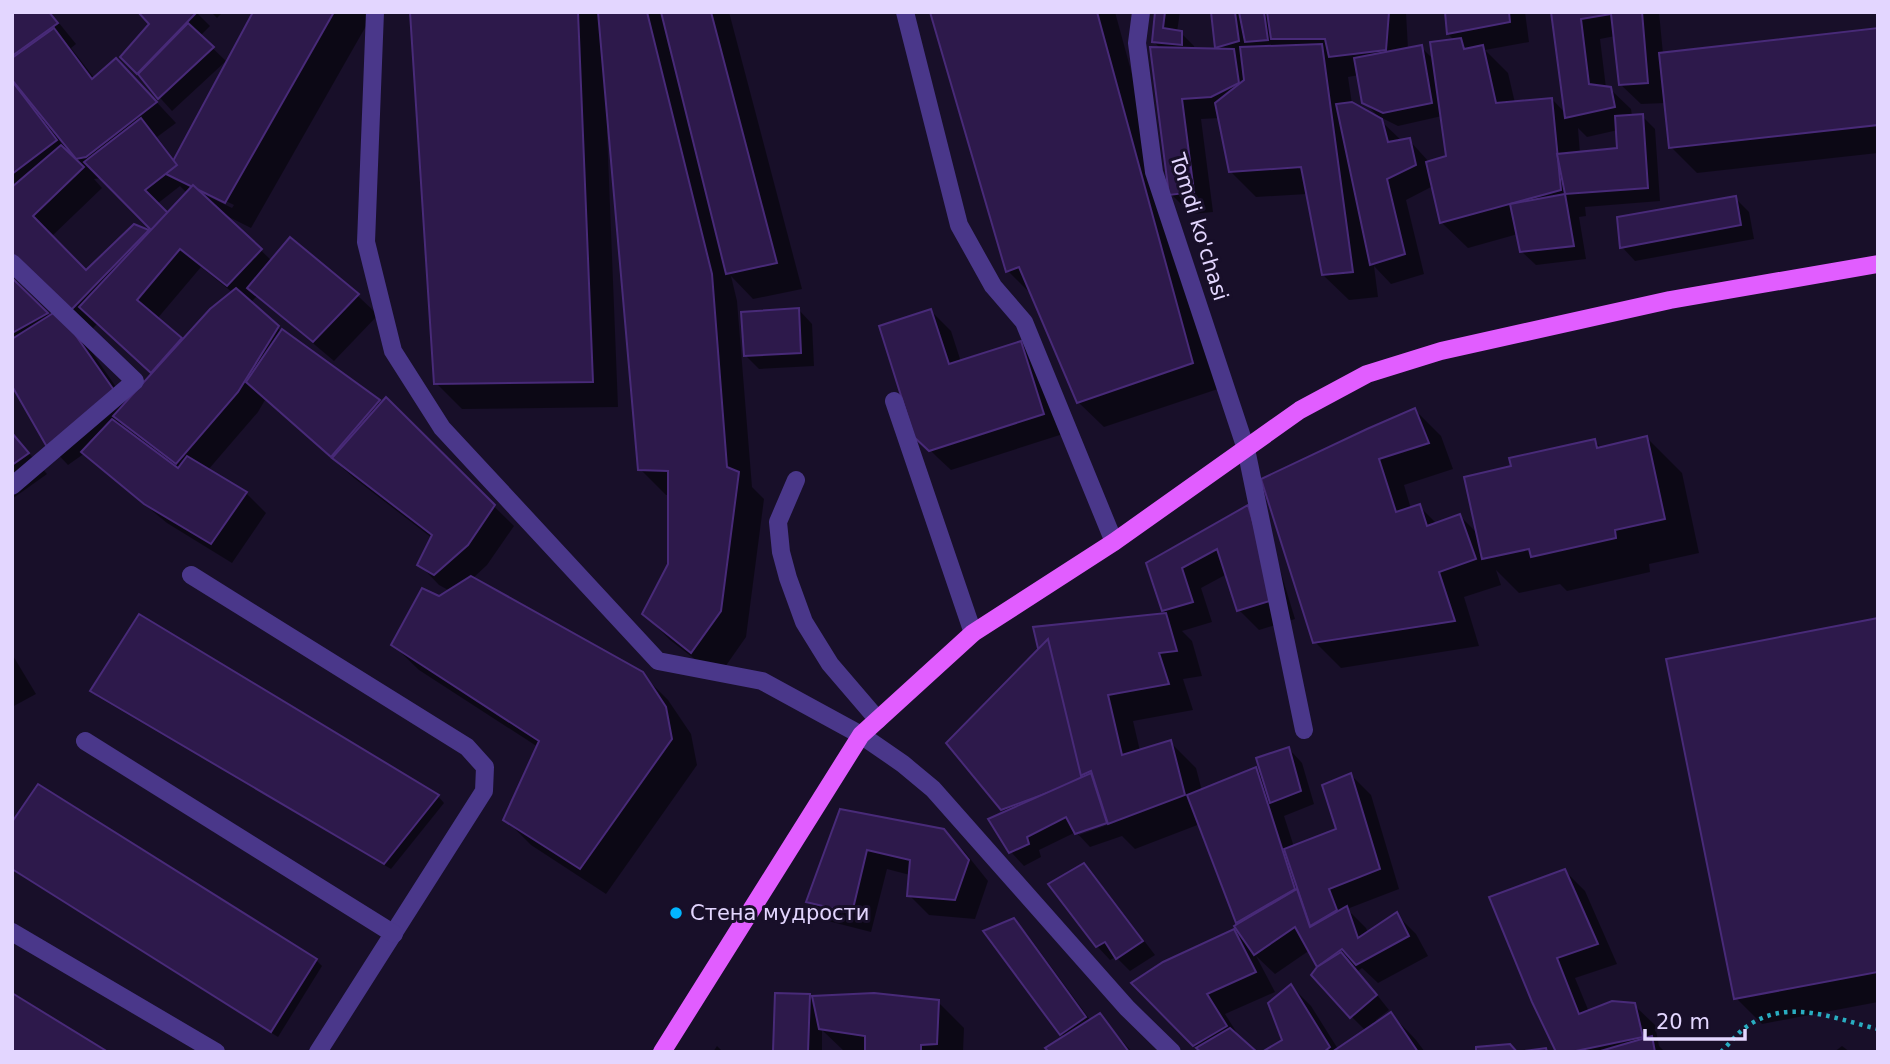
<svg xmlns="http://www.w3.org/2000/svg" width="1890" height="1064" font-family="'DejaVu Sans',sans-serif">
<rect width="100%" height="100%" fill="#180f29"/>
<g fill="#0007" fill-rule="evenodd">
<path d="M12,12H50L76,44L71,48L95,79L136,80L176,123L157,137L175,161L255,12H374L251,228L223,214L272,261L290,239L358,296L378,315L334,361L257,296L250,303L282,332L382,405L386,400L514,526L487,565L472,579L642,674L668,700L691,734L697,765L606,894L531,845L505,819L538,747L419,670L393,645L439,598L450,591L439,585L419,564L432,538L354,478L265,400L258,412L208,470L246,493L266,513L232,563L167,523L104,471L85,453L68,465L49,445L12,382V281L50,317L78,332L127,403L153,374L98,323L92,329L12,252ZM102,178L153,230L150,233L134,226L86,272L51,237L102,188L94,179ZM180,186L187,193L168,214L157,204ZM197,187L234,205L232,208L197,191ZM201,267L233,293L183,341L157,319ZM123,423L137,437L135,439L119,426Z"/>
<path d="M196,12L210,26L200,36L226,61L172,111L123,57L151,24Z"/>
<path d="M211,12H223L217,18Z"/>
<path d="M411,12H729L802,289L753,299L731,276L737,301L752,487L764,499L746,637L718,677L670,640L644,614L669,564L670,495H666L640,469L610,130H607L618,407L462,409L436,383Z"/>
<path d="M932,12H1115L1218,389L1104,427L1078,402L1034,297L1008,271Z"/>
<path d="M1157,12H1180L1177,32L1181,33L1194,46L1195,50H1219L1217,48L1213,12H1406L1408,49L1421,47L1434,60L1455,41L1448,34L1447,12H1525L1529,42L1485,50L1508,73L1515,103L1552,99L1566,114L1553,12H1659L1663,54L1878,30V153L1697,173L1671,147L1666,103L1641,104L1620,84L1615,36L1600,39L1606,88L1610,89L1631,109L1632,116H1642L1655,129L1660,201L1585,207L1586,216L1579,217L1586,259L1536,265L1522,252L1518,234L1468,248L1442,223L1433,186L1406,200L1424,274L1391,284L1374,266L1378,297L1349,300L1323,275L1307,194L1256,197L1230,171L1220,118L1201,119L1213,212L1191,214L1171,194L1161,49L1154,42ZM1359,75L1364,102L1378,116L1398,126L1442,116L1448,157L1430,163L1409,140L1402,141L1381,121L1352,104L1348,77ZM1578,128L1587,137L1618,130L1619,150L1580,154Z"/>
<path d="M1735,198L1749,212L1754,239L1635,261L1622,247Z"/>
<path d="M799,310L812,324L814,366L759,369L745,355Z"/>
<path d="M931,311L951,331L961,362L1021,343L1041,363L1063,434L951,470L937,457L916,436Z"/>
<path d="M1415,410L1441,436L1453,469L1404,485L1411,509L1419,506L1437,524L1460,516L1479,535L1513,468L1594,441L1602,448L1647,438L1682,473L1699,553L1649,564L1650,572L1567,591L1560,584L1519,593L1496,570L1501,585L1464,597L1479,646L1341,668L1315,642L1263,480Z"/>
<path d="M12,434L47,474L12,499Z"/>
<path d="M1247,507L1267,527L1295,619L1259,630L1239,610L1227,574L1201,588L1212,622L1182,631L1192,641L1202,676L1183,679L1193,710L1133,721L1140,751L1170,742L1196,768L1202,791L1256,769L1264,777L1289,749L1302,763L1314,804L1284,816L1294,847L1338,830L1351,775L1371,795L1399,889L1347,909L1366,928L1368,933L1396,914L1416,934L1428,956L1378,983L1362,968L1358,971L1389,1010L1376,1020L1378,1023L1391,1014L1416,1040L1425,1052H1265L1285,1040L1291,986L1311,1006L1338,1049L1366,1031L1351,1016L1310,950L1275,974L1256,956L1275,992L1225,1014L1242,1041L1201,1052L1134,983L1233,931L1247,944L1200,824L1135,849L1122,836L1090,847L1076,832L1039,850L1041,857L1024,866L1011,852L991,820L1007,813L1002,809L1040,650L1035,628L1167,614L1163,610L1148,563ZM1115,819L1116,822L1079,835V831ZM1288,862L1299,890L1295,892L1285,863Z"/>
<path d="M1878,620V1002L1762,1024L1736,998Z"/>
<path d="M12,654L36,694L12,707Z"/>
<path d="M92,691L438,796L444,803L391,869L98,697Z"/>
<path d="M841,811L943,831L964,851L988,881L975,919L929,915L909,895L910,875L887,869L871,932L828,921L808,901Z"/>
<path d="M12,825L316,960L322,966L278,1037L12,870Z"/>
<path d="M1084,865L1097,879L1155,955L1130,971L1116,957L1110,960L1097,946Z"/>
<path d="M1565,871L1585,891L1617,964L1575,978L1589,1012L1634,1005L1655,1025L1659,1046L1665,1052H1558L1533,1001Z"/>
<path d="M1013,920L1027,934L1091,1021L1100,1015L1132,1052H1051L1065,1038L986,932Z"/>
<path d="M874,995L938,1002L964,1028L963,1052H845L822,1030V1052H775L810,996L812,998Z"/>
<path d="M717,1046L723,1052H713Z"/>
<path d="M1842,1046L1850,1052H1834Z"/>
</g>
<g fill="#2d194b" stroke="#482a78" stroke-width="2">
<path d="M12,12H49L58,23L12,56Z"/>
<path d="M138,12H197L137,74L120,57L149,24Z"/>
<path d="M253,12H334L225,203L166,174Z"/>
<path d="M410,12H578L593,382L434,384Z"/>
<path d="M598,12H647L712,274L727,467L739,472L721,611L691,653L642,614L668,564V471L638,470Z"/>
<path d="M661,12H711L777,263L726,274Z"/>
<path d="M930,12H1097L1193,363L1077,403L1019,267L1006,272Z"/>
<path d="M1155,12H1165L1163,28L1182,31V45L1152,42Z"/>
<path d="M1211,12H1235L1239,41L1215,48Z"/>
<path d="M1239,12H1264L1268,40L1245,42Z"/>
<path d="M1267,12H1389L1386,50L1329,57L1325,39H1271Z"/>
<path d="M1445,12H1509L1510,22L1447,34Z"/>
<path d="M1551,12H1642L1648,83L1619,85L1611,14L1581,19L1589,84L1611,87L1615,107L1565,118Z"/>
<path d="M188,23L214,47L158,99L138,74Z"/>
<path d="M54,28L92,79L116,58L157,102L86,157L76,159L12,80V58Z"/>
<path d="M1878,28V125L1669,148L1659,53Z"/>
<path d="M1461,38L1464,49L1483,45L1496,103L1552,98L1561,190L1440,223L1426,162L1446,156L1430,42Z"/>
<path d="M1322,44L1353,272L1322,275L1301,167L1229,172L1215,103L1244,80L1240,47Z"/>
<path d="M1422,45L1432,103L1383,113L1362,103L1354,58Z"/>
<path d="M1150,47L1234,49L1239,83L1211,97L1182,99L1194,192L1169,195Z"/>
<path d="M12,81L57,140L12,174Z"/>
<path d="M1352,102L1382,119L1388,142L1410,138L1416,165L1387,179L1405,254L1370,265L1336,104Z"/>
<path d="M1643,114L1648,188L1565,194L1557,154L1617,148L1615,116Z"/>
<path d="M141,118L177,165L145,190L169,214L152,231L84,162Z"/>
<path d="M61,145L84,167L33,216L86,270L134,224L149,230L71,310L12,254V187Z"/>
<path d="M193,185L262,249L227,286L180,249L137,300L182,338L151,373L79,307Z"/>
<path d="M1565,194L1574,246L1520,252L1510,204Z"/>
<path d="M1736,196L1741,225L1620,248L1617,217Z"/>
<path d="M290,237L359,294L313,342L247,288Z"/>
<path d="M12,278L48,313L12,333Z"/>
<path d="M236,288L279,326L238,392L176,464L113,416L210,309Z"/>
<path d="M799,308L801,353L744,356L741,312Z"/>
<path d="M931,309L949,364L1021,341L1044,414L929,451L914,437L879,326Z"/>
<path d="M58,310L116,393L47,447L12,386V339Z"/>
<path d="M282,329L380,400L331,457L246,382Z"/>
<path d="M386,397L495,505L468,545L434,575L417,565L432,535L332,458Z"/>
<path d="M1415,408L1429,443L1379,459L1396,512L1420,504L1427,526L1460,514L1476,559L1439,572L1455,621L1313,643L1261,479L1367,429Z"/>
<path d="M112,419L178,468L187,456L247,492L211,544L144,504L81,452Z"/>
<path d="M12,433L29,453L12,465Z"/>
<path d="M1647,436L1665,519L1615,530L1616,538L1531,557L1529,549L1482,559L1464,477L1511,466L1509,458L1595,439L1597,448Z"/>
<path d="M1248,505L1276,599L1237,611L1217,549L1182,568L1193,602L1162,611L1146,563Z"/>
<path d="M471,576L643,672L666,707L672,739L580,869L503,820L539,741L391,645L422,588L439,596Z"/>
<path d="M1166,613L1177,651L1159,653L1169,684L1108,695L1122,755L1171,740L1185,795L1108,824L1091,771L1069,781L1033,627Z"/>
<path d="M139,614L439,795L384,864L90,691Z"/>
<path d="M1878,618V972L1734,999L1666,659Z"/>
<path d="M1048,639L1082,780L1001,810L946,743Z"/>
<path d="M1289,747L1301,791L1270,803L1256,758Z"/>
<path d="M1256,767L1295,889L1236,923L1187,795Z"/>
<path d="M1091,773L1107,823L1075,834L1066,817L1027,837L1029,844L1009,853L988,819Z"/>
<path d="M1351,773L1380,869L1329,889L1337,910L1310,926L1284,849L1336,829L1322,785Z"/>
<path d="M38,784L317,959L271,1032L12,869V822Z"/>
<path d="M840,809L944,829L969,860L955,900L907,896L910,860L867,850L852,913L806,902Z"/>
<path d="M1084,863L1143,941L1116,959L1105,942L1096,947L1048,884Z"/>
<path d="M1565,869L1598,944L1557,958L1579,1014L1612,1001L1635,1003L1643,1037L1571,1052H1556L1532,1002L1489,897Z"/>
<path d="M1297,889L1310,927L1347,906L1358,938L1397,912L1409,936L1356,965L1342,949L1317,967L1295,927L1254,955L1234,926Z"/>
<path d="M1014,918L1086,1017L1060,1035L983,931Z"/>
<path d="M1234,929L1256,972L1207,994L1227,1026L1193,1046L1131,983L1163,962Z"/>
<path d="M1341,952L1377,995L1350,1018L1311,975L1317,967Z"/>
<path d="M1291,984L1330,1047L1324,1052H1262L1282,1040L1268,1003Z"/>
<path d="M12,993L108,1052H12Z"/>
<path d="M775,993L810,994L808,1052H773Z"/>
<path d="M874,993L939,1000L937,1044L921,1045V1052H865V1036L819,1029L812,996Z"/>
<path d="M1391,1012L1418,1052H1332Z"/>
<path d="M1100,1013L1129,1052H1049L1045,1048Z"/>
<path d="M1230,1028L1257,1052H1201L1196,1048Z"/>
<path d="M1652,1036L1655,1052H1597Z"/>
<path d="M1510,1044L1517,1052L1546,1048L1547,1052H1476V1047Z"/>
</g>
<g fill="none" stroke-linecap="round" stroke-linejoin="round">
<path stroke="#29adc1" stroke-width="4.5" stroke-dasharray="3.5 5" stroke-linecap="butt" d="M1721,1052C1730,1043 1739,1031 1749,1025C1790,998 1835,1019 1878,1029"/>
<g stroke="#4a378a" stroke-width="18">
<path d="M375,12L366,242L393,351L442,428L658,661L762,681L861,735L903,764L933,789L1127,1008L1172,1052"/>
<path d="M905,12L959,225L993,286L1024,322L1114,542"/>
<path d="M1141,12L1137,43L1154,172L1246,449L1304,730"/>
<path d="M12,263L135,381L12,486"/>
<path d="M894,401L973,633"/>
<path d="M796,480L778,522L781,552L788,578L804,622L830,664L878,720"/>
<path d="M191,575L467,747L485,767L484,791L318,1052"/>
<path d="M85,741L394,934"/>
<path d="M12,932L216,1052"/>
</g>
<path stroke="#e15dff" stroke-width="18" d="M662,1052L861,735L973,633L1114,542L1300,410L1367,374L1441,351L1670,300L1878,264"/>
</g>
<circle fill="#02b6ff" stroke="#180f29" stroke-width="2.5" cx="676" cy="913" r="7"/>
<g text-anchor="middle" stroke-width="6" stroke-linejoin="round" paint-order="stroke">
<g font-size="21" fill="#e3d6ff" stroke="#180f29">
<text transform="translate(1199 227) rotate(73)" y="7">Tomdi ko'chasi</text>
</g>
<g font-size="21" fill="#e3d6ff" stroke="#180f29" text-anchor="start">
<text x="690" y="920">Стена мудрости</text>
</g>
</g>
<rect width="1890" height="1064" fill="none" stroke="#e3d6ff" stroke-width="28"/>
<path d="M1645 1029v10h100v-10" fill="none" stroke="#e3d6ff" stroke-width="3.5"/>
<text x="1656" y="1029" font-size="21" fill="#e3d6ff" stroke="#180f29" stroke-width="5" paint-order="stroke">20 m</text>
</svg>
